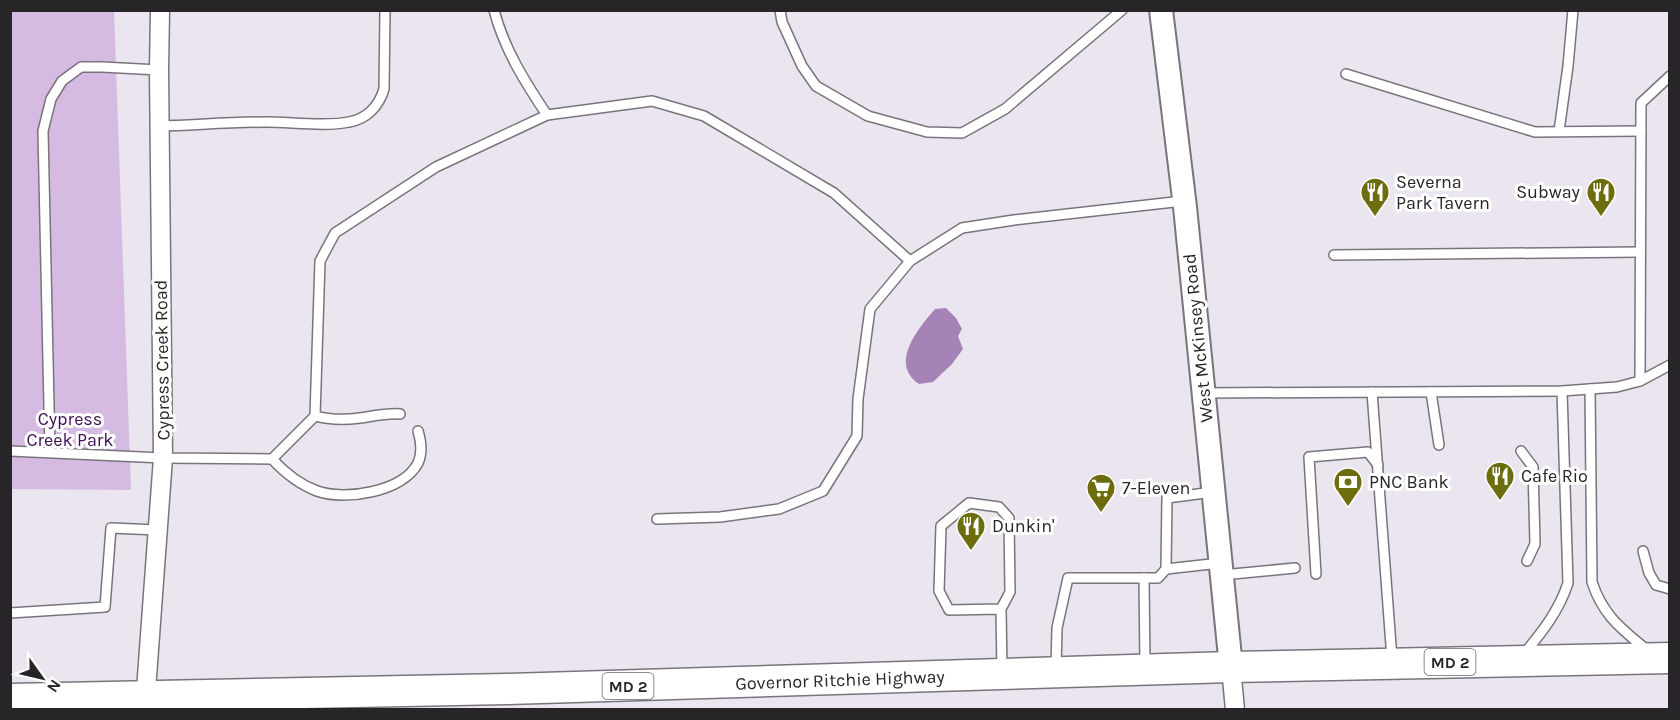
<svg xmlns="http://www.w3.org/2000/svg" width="1680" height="720" font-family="Karla,sans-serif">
<rect width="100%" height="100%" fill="#ebe5ef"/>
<path fill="#d5bbe1" d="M10,11H114L131,490L11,489Z"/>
<path fill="#a683b7" d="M946,308L956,318L962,329L958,336L963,349L952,364L933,382L919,384C889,363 918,329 935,309Z"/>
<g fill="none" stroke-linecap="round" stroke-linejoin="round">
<g stroke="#79747c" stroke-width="12">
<g id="service">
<path d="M494,10C504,49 525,82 547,115"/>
<path d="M780,10L782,22L802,66L816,86L868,116L927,132L962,133L1005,109L1122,10"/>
<path d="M1346,74L1535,132L1641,131"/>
<path d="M159,126C195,125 230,122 266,122C291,122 325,127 349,122C367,119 379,106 384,89L385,10"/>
<path d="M1559,131L1568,66L1573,10"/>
<path d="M1334,255L1640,252"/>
<path d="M1640,381L1641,103L1670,76"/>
<path d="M1590,389L1592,582C1603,616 1622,629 1648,651"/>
<path d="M1372,392L1392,659"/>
<path d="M1431,392L1439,445"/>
<path d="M1203,393L1562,391L1617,387L1640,381L1670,365"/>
<path d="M315,416C330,420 345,420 360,418C374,416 386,413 400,414"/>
<path d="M10,451L163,458L272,459L315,416L320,261L335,233L436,167L547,115L652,101L704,116L834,193L910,261L962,228L1014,220L1183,201"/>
<path d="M1521,451L1533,467L1535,544L1527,561"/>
<path d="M50,452L43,131L51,99L62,81L81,67H102L159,70"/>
<path d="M272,459C285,473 298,484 317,491C345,501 403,492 418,463C423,452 421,441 418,431"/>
<path d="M657,519L720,517L779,509L823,491L857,436L858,399L870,309L910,261"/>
<path d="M1643,551L1649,573L1656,585L1670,589"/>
<path d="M1166,569L1220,563"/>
<path d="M1316,574L1309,457L1368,452L1378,465"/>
<path d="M1222,575L1295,568"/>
<path d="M1144,578L1145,665"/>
<path d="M1001,609L949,610L939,591L941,526L969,503L999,507L1009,518L1010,592L1001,609L1002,671"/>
<path d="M10,613L105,607L111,528L158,530"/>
<path d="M1524,654C1542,632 1559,611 1568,583L1562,391"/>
<path d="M1056,668L1057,628L1068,578H1158L1166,569L1167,498L1213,492"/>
</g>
</g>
<g stroke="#79747c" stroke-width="21">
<g id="minor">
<path d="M1231,667L1235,710"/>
<path d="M145,704L163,458L159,70L160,10"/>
</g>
</g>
<g stroke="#79747c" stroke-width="26">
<path id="tertiary" d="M1161,10L1185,207L1231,667"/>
</g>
<g stroke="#79747c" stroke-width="33">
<path id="trunk" d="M10,699L506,689L1231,667L1670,658"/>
</g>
<use href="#service" stroke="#fff" stroke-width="9"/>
<use href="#minor" stroke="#fff" stroke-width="18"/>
<use href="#tertiary" stroke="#fff" stroke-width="22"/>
<use href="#trunk" stroke="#fff" stroke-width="30"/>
</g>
<defs>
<g id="restaurant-pin" transform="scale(1.5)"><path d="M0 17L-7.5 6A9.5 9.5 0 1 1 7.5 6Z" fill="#6d6d0d" stroke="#fff"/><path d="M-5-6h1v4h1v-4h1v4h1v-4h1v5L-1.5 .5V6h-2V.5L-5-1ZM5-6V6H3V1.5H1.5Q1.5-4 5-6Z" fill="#fff"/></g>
<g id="bank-pin" transform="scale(1.5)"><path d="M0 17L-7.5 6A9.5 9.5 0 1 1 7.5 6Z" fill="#6d6d0d" stroke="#fff"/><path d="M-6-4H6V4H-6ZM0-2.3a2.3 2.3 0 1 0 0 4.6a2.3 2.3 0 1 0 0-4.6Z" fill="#fff"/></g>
<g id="supermarket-pin" transform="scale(1.5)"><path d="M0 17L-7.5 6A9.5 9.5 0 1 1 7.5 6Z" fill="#6d6d0d" stroke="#fff"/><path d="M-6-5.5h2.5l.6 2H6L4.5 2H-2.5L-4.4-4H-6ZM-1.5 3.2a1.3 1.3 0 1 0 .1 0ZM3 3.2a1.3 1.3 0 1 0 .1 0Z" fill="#fff"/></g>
</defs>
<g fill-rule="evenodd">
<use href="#restaurant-pin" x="1375" y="192"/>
<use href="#restaurant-pin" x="1601" y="192"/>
<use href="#restaurant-pin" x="1500" y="476"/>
<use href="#bank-pin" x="1348" y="482"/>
<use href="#supermarket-pin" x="1101" y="488"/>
<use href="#restaurant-pin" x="971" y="526"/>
</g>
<g text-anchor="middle" stroke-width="6" stroke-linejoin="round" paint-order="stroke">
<g fill="#fff" stroke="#686668" stroke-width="1.5">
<rect x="1424.5" y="649" width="51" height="26" rx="4.5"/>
<rect x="602.5" y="673" width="51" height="26" rx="4.5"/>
</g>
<g font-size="16" font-weight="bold" fill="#272528">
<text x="1450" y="668">MD 2</text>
<text x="628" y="692">MD 2</text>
</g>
<g font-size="18" fill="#272528" stroke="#fff" text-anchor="start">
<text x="1396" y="188">Severna<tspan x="1396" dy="21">Park Tavern</tspan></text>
<text x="1580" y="198" text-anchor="end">Subway</text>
<text x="1521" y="482">Cafe Rio</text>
<text x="1369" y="488">PNC Bank</text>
<text x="1122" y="494">7-Eleven</text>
<text x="992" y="532">Dunkin'</text>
</g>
<g font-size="18" fill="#272528" stroke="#fff">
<text transform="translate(1198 338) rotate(-96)" y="6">West McKinsey Road</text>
<text transform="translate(162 360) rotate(-91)" y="6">Cypress Creek Road</text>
<text transform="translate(840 680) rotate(-2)" y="6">Governor Ritchie Highway</text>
</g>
<g font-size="18" fill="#3e0f50" stroke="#fff">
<text x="70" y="425">Cypress<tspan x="70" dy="21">Creek Park</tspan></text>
</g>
</g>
<rect width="1680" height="720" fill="none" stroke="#272528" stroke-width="24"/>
<g transform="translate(42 678) rotate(124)" stroke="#ffffff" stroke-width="4.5" paint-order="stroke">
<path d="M0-4.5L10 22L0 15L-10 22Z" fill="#272528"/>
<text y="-9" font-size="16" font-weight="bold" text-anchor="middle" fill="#272528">N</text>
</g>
</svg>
